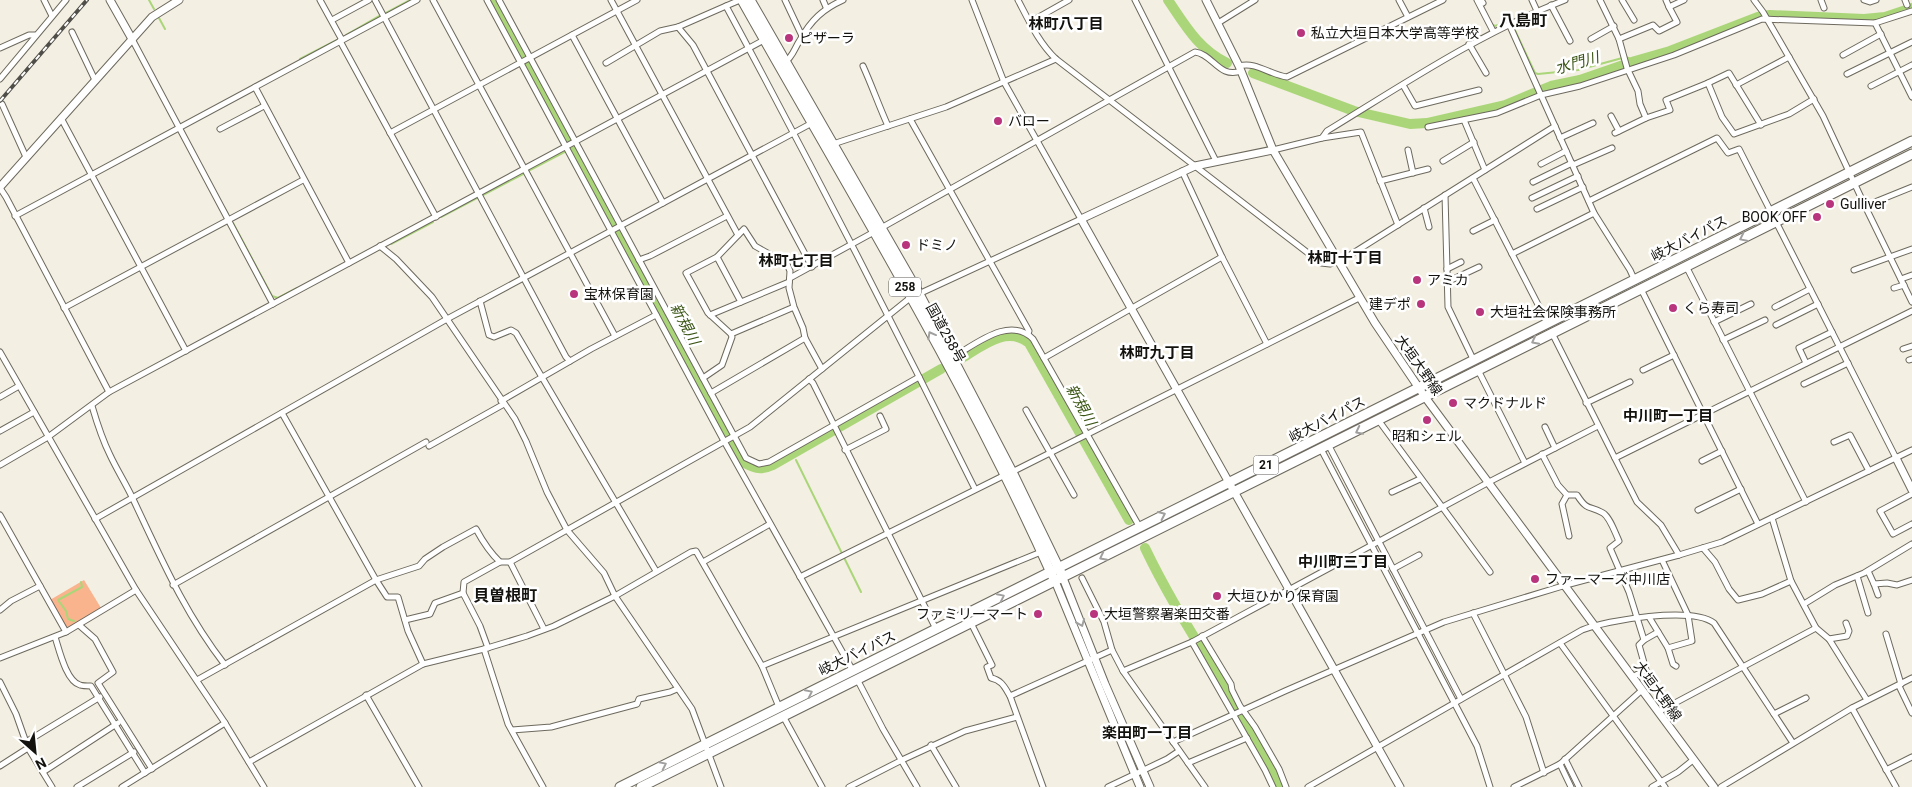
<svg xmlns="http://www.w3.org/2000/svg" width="1912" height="787" font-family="Roboto,'Noto Sans JP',sans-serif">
<rect width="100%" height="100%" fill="#f3efe2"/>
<path fill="#fab48d" d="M84,580L101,608L70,628H66L50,600Z"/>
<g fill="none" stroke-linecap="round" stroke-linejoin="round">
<g stroke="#aad679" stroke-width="2">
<path d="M149,0L154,9"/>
<path d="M386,13L410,0"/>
<path d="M159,18L165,29"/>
<path d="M1492,24L1495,26L1510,21"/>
<path d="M1513,26L1535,73L1538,74L1578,70L1626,57L1635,61"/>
<path d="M346,35L379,16"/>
<path d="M300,59L337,40"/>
<path d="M528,171L572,148"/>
<path d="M483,195L523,174"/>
<path d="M224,207L228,214"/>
<path d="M441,217L477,198"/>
<path d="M233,223L272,296L278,298L297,288"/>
<path d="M391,244L433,222"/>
<path d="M792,454L794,456"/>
<path d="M796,460L861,592"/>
<path d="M74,621L68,619L66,611L58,600L82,587L81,582"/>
</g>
<g stroke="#aad679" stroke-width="10">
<path d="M493,0L549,100L554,113L741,461C753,468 760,471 773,465L941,369"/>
<path d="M1168,0C1185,25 1199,50 1227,63"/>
<path d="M1253,73L1354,111L1410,124L1427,123L1505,105L1551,86L1580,80L1635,61L1670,51L1758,17L1770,15L1864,19L1885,17L1912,8"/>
<path d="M962,358C982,346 1007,325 1029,343L1129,520"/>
<path d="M1145,548C1184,630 1241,704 1279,787"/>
</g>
<g stroke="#6d695e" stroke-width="7">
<g id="street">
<path d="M44,0L52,16"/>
<path d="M320,0L342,40"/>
<path d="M375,0L566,357L570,361"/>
<path d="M433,0L615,336"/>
<path d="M487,0L724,441L853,671"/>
<path d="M499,0L746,458L759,464L769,462L919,377"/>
<path d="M611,0L738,235"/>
<path d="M740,0L726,6C812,166 895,327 975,489"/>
<path d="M785,0L802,36"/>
<path d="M823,0L826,7"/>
<path d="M1018,0C1029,21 1039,43 1056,59L1321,263L1330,264L1350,255L1555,126"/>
<path d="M1135,0L1216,161"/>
<path d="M1399,0L1408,17"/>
<path d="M1477,0L1493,31"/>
<path d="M1481,0L1483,3"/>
<path d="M1532,0L1537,11"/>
<path d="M1600,0L1619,39L1627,68L1638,91L1640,104L1646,118L1670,110L1666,100L1708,83L1722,117L1734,134L1789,114L1814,99"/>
<path d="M1622,0L1634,20"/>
<path d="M1666,0L1669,7L1684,0"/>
<path d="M1754,0L1763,12L1823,116L1865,206L1912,302"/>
<path d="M1821,0L1824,8"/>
<path d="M1864,0L1870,2L1876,0"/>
<path d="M1905,0L1907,5"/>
<path d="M1551,5L1570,41"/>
<path d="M332,20L369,0"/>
<path d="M1030,22L1069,0"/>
<path d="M1218,23L1255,0"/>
<path d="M1875,23L1912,97"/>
<path d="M1509,24L1594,213L1630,270L1635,281"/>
<path d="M678,27L693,45L812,267"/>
<path d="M72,32L95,80"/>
<path d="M572,35L663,203"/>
<path d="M132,39L273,304"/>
<path d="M1591,39L1614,26"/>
<path d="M1619,39L1653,25L1659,31L1677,22L1669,7"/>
<path d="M340,41L436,217"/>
<path d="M1469,44L1486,73"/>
<path d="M0,48L29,35H35"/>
<path d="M1843,55L1881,34"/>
<path d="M606,63L660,31L678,27L726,6"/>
<path d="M784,63C793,57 794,49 800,40C811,20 823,9 843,0"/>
<path d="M863,66C872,86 879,106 888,126"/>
<path d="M1239,66C1256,61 1270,75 1287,77L1443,0"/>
<path d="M1847,74L1912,42"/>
<path d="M0,79L66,0"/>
<path d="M1708,83L1729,73L1761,125"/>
<path d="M1403,85L1415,106L1479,90"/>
<path d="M1736,85L1789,57"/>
<path d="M1871,86L1912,65"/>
<path d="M255,87L349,263"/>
<path d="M2,104L26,157"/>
<path d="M1611,116L1619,131"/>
<path d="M61,118L186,351"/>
<path d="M910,119L1029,331L1028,334"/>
<path d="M1464,120L1485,170"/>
<path d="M1428,127L1497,113L1541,95L1580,86L1674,55L1762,19L1875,23L1912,11"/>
<path d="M220,129L264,106"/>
<path d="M390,133L637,0"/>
<path d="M1615,133L1646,118"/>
<path d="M1322,138L1361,132L1398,225"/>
<path d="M1560,138L1593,123"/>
<path d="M833,144L946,107L1056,59"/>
<path d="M1273,150L1322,138L1327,131C1404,84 1480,33 1565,0"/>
<path d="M1408,150L1413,173"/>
<path d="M1443,161L1474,142"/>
<path d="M1541,164L1566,151"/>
<path d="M1573,165L1612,148"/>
<path d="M1182,171L1222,257L1267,344"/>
<path d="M1473,178L1548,324"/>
<path d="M1380,181L1428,169"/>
<path d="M1533,182L1572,163"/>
<path d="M0,188L6,197L109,392"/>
<path d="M1445,195L1448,307L1474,361"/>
<path d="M1532,198L1578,176"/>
<path d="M1589,201L1717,138L1728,153L1739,149L1896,458"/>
<path d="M1865,206L1912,187"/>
<path d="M1424,208L1429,227"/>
<path d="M1537,209L1583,187"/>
<path d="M15,216L417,0"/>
<path d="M881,228L1195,52C1213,54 1219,79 1241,71"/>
<path d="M1473,231L1495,220"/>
<path d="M380,246L396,259L432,297L515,419L526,441L547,492L567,530L604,573L615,596L692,709L721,787"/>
<path d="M1512,254L1594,213"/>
<path d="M717,257L741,302"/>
<path d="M639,260L650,256L727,216"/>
<path d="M1686,266L1806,502"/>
<path d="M1447,269L1461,262"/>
<path d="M1854,270L1912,249"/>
<path d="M790,278L874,232"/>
<path d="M1901,279L1912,275"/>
<path d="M1447,282L1479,267"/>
<path d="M1894,288L1904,285"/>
<path d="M1641,289L1758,524"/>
<path d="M480,301L489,335L494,337L511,330L516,333L656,571"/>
<path d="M794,307L731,334L708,313L686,273L717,257L744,229L755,246L787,264L790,271L789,288L794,307L803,328L805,338L822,369"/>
<path d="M1775,307L1810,289"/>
<path d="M64,308L303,180"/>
<path d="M710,315L789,282"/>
<path d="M1714,322L1751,304"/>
<path d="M1776,325L1818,304"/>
<path d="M1552,333L1637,502L1661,525L1679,555"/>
<path d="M1723,340L1765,320"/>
<path d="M1903,349L1912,346"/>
<path d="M0,352L136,590L225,723L264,787"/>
<path d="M953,357C975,345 1009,315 1033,339L1139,526"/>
<path d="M1044,358L1222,257"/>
<path d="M1909,360L1912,359"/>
<path d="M1806,363L1799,348L1832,332"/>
<path d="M1478,370L1525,463"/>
<path d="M1643,370L1674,355"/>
<path d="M703,378L722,365L732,337L731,334"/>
<path d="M809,379L813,383L936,629"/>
<path d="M1804,384L1848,363"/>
<path d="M711,393L805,338"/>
<path d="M0,397L19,386"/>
<path d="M501,401L591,349L656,315"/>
<path d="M1586,403L1630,382"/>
<path d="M92,406C97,423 102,439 110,455C117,470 126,484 133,499C161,558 184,612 225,665"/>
<path d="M1026,410L1074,495"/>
<path d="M282,413L376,580L387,597H398L408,631L423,664"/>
<path d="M1379,421L1490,572"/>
<path d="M1545,427L1555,448"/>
<path d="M0,431L34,412"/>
<path d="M1834,442L1850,435L1869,471"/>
<path d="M429,446L504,404"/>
<path d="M1329,446L1461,699"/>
<path d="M1321,449L1477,746L1490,787"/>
<path d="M845,450L886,429L880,416"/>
<path d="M1542,454L1558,485L1567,495H1577C1588,512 1589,505 1603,513C1610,517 1615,533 1619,541L1610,548L1629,592L1644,640L1639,645L1646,670L1632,677"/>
<path d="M1615,458L1912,311"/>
<path d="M1702,461L1722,451"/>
<path d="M0,465L48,437L109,392L764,40"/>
<path d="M1012,472L1359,298"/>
<path d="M1392,492L1420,479"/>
<path d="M1912,494L1880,511L1893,534L1912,524"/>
<path d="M1567,495L1562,504L1569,536"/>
<path d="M1698,510L1741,489"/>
<path d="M0,515L66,632L136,590"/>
<path d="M1772,518L1791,581L1816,628L1829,639L1867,700"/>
<path d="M95,519L447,319L812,123"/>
<path d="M1703,548L1715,562L1729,589L1738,600L1762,594L1791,581"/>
<path d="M510,562L544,629"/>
<path d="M703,562L770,524"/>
<path d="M1393,569L1419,555"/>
<path d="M1868,571L1874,584L1887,583L1897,585L1912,580"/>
<path d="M1857,576L1868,613"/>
<path d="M800,577L1005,475"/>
<path d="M1082,578L1104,622L1112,650L1123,671L1205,787"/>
<path d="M1874,584L1878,595"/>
<path d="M173,585L426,442"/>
<path d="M463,593L464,582L500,562"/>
<path d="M1804,604L1835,585L1864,573L1912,544"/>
<path d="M0,610L11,601L40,586"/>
<path d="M1473,613L1526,717L1544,773"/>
<path d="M1649,617L1668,648L1692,641L1688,615L1662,560"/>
<path d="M405,620L430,614L435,603L463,593L480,626L488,648"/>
<path d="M971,623L992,665L987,667L991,678C1002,680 1005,688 1010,696L1043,787"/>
<path d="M79,625L95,639L113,672L98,683L152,769"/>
<path d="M1886,634L1901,684"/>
<path d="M1202,636L1231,684L1232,690L1240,706L1255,727L1279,769L1286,787"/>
<path d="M55,637C59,649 66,681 80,685C83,686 88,686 91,686L145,773"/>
<path d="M1829,639L1847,636L1849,631L1846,623"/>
<path d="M1644,640L1658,632"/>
<path d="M1192,642L1265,770L1273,787"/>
<path d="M1560,643L1665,787"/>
<path d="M1668,648L1673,664L1676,666"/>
<path d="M484,649L508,724L543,787"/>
<path d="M0,658L66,632"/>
<path d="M762,666L1041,552"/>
<path d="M1123,671L1192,642L1489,482L1598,426"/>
<path d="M857,679L883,729L917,787"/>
<path d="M197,680L376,580L419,566L425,559L443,547L476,529C483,542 489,552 500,562H510L750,427L910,298L1081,219L1004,82L972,0"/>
<path d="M0,682L16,714L28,748L52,787"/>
<path d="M1899,686L1912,713"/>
<path d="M366,695L419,787"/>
<path d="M1010,696L1112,650"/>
<path d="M1852,708L1896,787"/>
<path d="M1658,712L1816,628"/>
<path d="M1774,714L1806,698"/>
<path d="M783,716L822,787"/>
<path d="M512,730L551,727L637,704L639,699L670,692L677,689"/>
<path d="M26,742L100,697"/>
<path d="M1173,742L1285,691L1444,622L1566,585L1679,555L1722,542L1912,450"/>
<path d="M931,745L956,787"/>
<path d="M1565,759L1579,787"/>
<path d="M249,762L423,664L484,649L527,636L554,626L615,596L691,552L696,551L762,666L779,707"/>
<path d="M1188,763L1247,738"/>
<path d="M1560,764L1571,787"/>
<path d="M0,766L28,748"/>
<path d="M1886,770L1912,757"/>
<path d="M43,772L118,723"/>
<path d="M77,787L134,752"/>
<path d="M122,787L225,723"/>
<path d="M849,787L902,760L965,731L1017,717"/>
<path d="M1108,787L1167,759L1179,751"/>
<path d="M1308,787L1582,630C1607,620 1692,606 1714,623L1793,743"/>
<path d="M1514,787L1560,764L1642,690"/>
<path d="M1652,787L1678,772L1693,760"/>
<path d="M1721,787L1852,708L1912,678"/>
</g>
</g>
<g stroke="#6d695e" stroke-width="9">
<g id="secondary">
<path d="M110,0L132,39"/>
<path d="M1206,0L1239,66L1273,150L1375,323L1425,397L1714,787"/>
<path d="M1273,150L1195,166L1081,219L1400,787"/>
<path d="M0,187L152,17L179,0"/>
<path d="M1896,458L1912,490"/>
<path d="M1063,578L1105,684L1150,787"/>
<path d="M1055,581L1140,787"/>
</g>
</g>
<g stroke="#6d695e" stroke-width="11">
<g id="highway">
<path d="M742,0C849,190 964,377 1053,577"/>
<path d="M750,0L919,294L1012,472L1061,573"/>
<path d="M620,787L1912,141"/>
<path d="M641,787L1912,154"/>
</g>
</g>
<use href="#street" stroke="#fff" stroke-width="5"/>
<use href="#secondary" stroke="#fff" stroke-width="7"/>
<use href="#highway" stroke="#fff" stroke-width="9"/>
<g stroke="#504e48" stroke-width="4">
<path id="rail" d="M0,101L87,0"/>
</g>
<use href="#rail" stroke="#fff" stroke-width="2" stroke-dasharray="5.5" stroke-linecap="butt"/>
</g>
<defs><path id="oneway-chevron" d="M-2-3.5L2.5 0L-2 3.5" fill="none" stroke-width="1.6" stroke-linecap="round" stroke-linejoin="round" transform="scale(1.25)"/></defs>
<g stroke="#a1a09f">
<use href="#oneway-chevron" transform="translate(1743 238) rotate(154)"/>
<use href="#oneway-chevron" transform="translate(931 335) rotate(-119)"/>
<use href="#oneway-chevron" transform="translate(1535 341) rotate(153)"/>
<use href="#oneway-chevron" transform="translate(1359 431) rotate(153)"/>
<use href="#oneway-chevron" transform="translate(1162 515) rotate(-25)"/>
<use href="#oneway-chevron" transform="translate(1103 557) rotate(153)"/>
<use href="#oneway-chevron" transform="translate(1001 597) rotate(-26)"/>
<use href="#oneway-chevron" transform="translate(1081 623) rotate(68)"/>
<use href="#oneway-chevron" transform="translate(809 693) rotate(-26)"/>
<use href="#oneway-chevron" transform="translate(663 765) rotate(-26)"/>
</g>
<g fill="#b8357d" stroke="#fff" stroke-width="2">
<circle cx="1301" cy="33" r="5"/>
<circle cx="789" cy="38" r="5"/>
<circle cx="998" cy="121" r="5"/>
<circle cx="1830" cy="204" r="5"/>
<circle cx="1817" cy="217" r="5"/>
<circle cx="906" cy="245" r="5"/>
<circle cx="1417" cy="280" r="5"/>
<circle cx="574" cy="294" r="5"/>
<circle cx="1421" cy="304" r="5"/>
<circle cx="1673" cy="308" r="5"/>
<circle cx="1480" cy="312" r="5"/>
<circle cx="1453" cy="403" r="5"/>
<circle cx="1427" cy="420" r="5"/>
<circle cx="1535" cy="579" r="5"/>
<circle cx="1217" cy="596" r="5"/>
<circle cx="1038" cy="614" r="5"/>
<circle cx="1094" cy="614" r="5"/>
</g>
<g text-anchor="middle" stroke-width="5" stroke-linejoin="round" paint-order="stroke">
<g fill="#fff" stroke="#5a5956" stroke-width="1">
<rect x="889" y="277.5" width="32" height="19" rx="4"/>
<rect x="1253.5" y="455.5" width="25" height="19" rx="4"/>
</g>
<g font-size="12" font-weight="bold" fill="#13120e">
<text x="905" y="291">258</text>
<text x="1266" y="469">21</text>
</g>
<g font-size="14" fill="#13120e" stroke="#fff" text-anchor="start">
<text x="1311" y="38">私立大垣日本大学高等学校</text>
<text x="799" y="43">ピザーラ</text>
<text x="1008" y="126">バロー</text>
<text x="1840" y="209">Gulliver</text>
<text x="1807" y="222" text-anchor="end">BOOK OFF</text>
<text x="916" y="250">ドミノ</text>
<text x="1427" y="285">アミカ</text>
<text x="584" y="299">宝林保育園</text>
<text x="1411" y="309" text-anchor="end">建デポ</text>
<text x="1683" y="313">くら寿司</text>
<text x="1490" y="317">大垣社会保険事務所</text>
<text x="1463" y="408">マクドナルド</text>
<text x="1427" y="441" text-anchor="middle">昭和シェル</text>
<text x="1545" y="584">ファーマーズ中川店</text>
<text x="1227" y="601">大垣ひかり保育園</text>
<text x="1028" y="619" text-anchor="end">ファミリーマート</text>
<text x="1104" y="619">大垣警察署楽田交番</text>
</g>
<g font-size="14" fill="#13120e" stroke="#fff">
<text transform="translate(1689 238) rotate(-27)" y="5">岐大バイパス</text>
<text transform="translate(946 333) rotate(61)" y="5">国道258号</text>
<text transform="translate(1419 365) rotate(55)" y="5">大垣大野線</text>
<text transform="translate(1327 419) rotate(-27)" y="5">岐大バイパス</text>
<text transform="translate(857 653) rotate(-26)" y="5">岐大バイパス</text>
<text transform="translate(1658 691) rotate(54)" y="5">大垣大野線</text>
</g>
<g font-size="15" font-weight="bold" fill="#13120e" stroke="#fff">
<text x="1066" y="29">林町八丁目</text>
<text x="1345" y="263">林町十丁目</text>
<text x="796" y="266">林町七丁目</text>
<text x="1157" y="358">林町九丁目</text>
<text x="1668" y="421">中川町一丁目</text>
<text x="1343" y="567">中川町三丁目</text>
<text x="1147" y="738">楽田町一丁目</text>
</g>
<g font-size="15" font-style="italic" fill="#395313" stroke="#fff">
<text transform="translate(1577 63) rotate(-16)" y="5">水門川</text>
<text transform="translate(685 324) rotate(62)" y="5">新規川</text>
<text transform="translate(1081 405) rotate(61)" y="5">新規川</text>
</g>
<g font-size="16" font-weight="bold" fill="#13120e" stroke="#fff">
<text x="1523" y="26">八島町</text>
<text x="505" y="601">貝曽根町</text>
</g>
</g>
<g transform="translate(35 752) rotate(153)" stroke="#ffffff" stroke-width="4" paint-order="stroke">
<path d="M0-4L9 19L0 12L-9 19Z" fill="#13120e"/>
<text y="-8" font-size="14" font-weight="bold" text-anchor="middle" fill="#13120e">N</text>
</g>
</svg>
